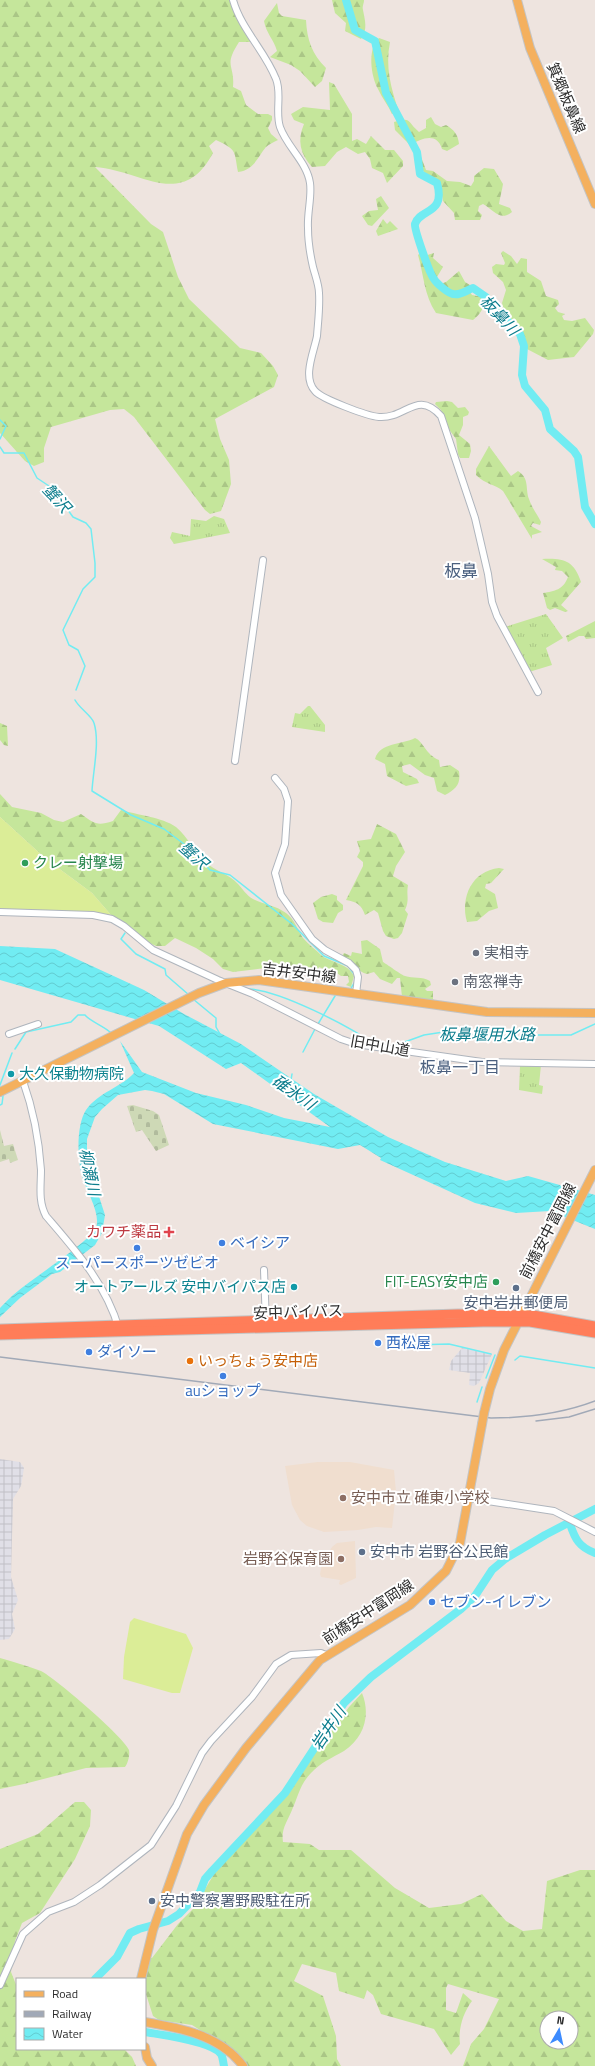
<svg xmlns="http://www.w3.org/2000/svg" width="595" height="2066" font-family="'Titillium Web','Noto Sans JP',sans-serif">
<defs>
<pattern id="industrial-grid" width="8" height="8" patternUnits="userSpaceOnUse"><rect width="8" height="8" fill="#e0dfe7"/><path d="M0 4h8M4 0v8" fill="none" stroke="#c0c0c6"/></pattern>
<pattern id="grass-tufts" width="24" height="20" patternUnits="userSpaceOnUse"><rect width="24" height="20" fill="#c5e69b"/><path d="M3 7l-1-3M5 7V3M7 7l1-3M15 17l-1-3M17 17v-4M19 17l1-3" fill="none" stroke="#aac686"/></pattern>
<pattern id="forest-firs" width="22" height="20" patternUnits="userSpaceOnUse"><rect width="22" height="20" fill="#c5e69b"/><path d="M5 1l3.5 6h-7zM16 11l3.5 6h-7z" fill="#aac686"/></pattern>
<pattern id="cemetery-stones" width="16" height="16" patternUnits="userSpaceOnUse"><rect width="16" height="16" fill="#ced9b6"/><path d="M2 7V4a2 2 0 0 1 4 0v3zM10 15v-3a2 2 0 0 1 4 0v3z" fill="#b1bb9d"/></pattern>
<pattern id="water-waves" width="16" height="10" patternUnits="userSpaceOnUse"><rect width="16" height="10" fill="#71ecf2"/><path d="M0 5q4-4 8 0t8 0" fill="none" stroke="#62cbd0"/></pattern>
</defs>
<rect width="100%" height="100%" fill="#eee4df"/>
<g fill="url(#industrial-grid)">
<path d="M462,1348L492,1354L479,1383L474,1386L469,1385L470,1373L449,1370L451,1361Z"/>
<path d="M0,1459L20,1462L24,1468L21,1486L13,1499L11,1577L18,1600L12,1614L15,1629L9,1639L0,1640Z"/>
</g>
<g fill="#f0decf">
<path d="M318,1462H350L394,1470L396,1492L392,1528L376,1527L358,1530L324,1532L307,1526L300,1520L292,1505L285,1466Z"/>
<path d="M355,1541L356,1578L341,1585L339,1584L340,1580L321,1577L320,1574L322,1564L332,1547L337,1543Z"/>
</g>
<g fill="url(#grass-tufts)">
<path d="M214,516L224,519L230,533L174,544L170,538L172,532L190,536L191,519L206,521Z"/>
<path d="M546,614L563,638L546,648L552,665L529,672L505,627Z"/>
<path d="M308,706H310L325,725V732L292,727L295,713L300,714Z"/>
<path d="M541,1065L539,1085L543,1086L542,1094L519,1090L520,1066Z"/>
</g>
<g fill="url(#forest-firs)" fill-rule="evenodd">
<path d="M0,0H232L236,18L253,42H239C223,67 235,64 233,87L241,91L246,105L258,114H268L272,116V120L268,128L271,134L278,140C274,142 269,144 266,147C257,158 254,170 238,172C234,150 237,150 216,140L209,146L213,153C182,211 141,170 95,167L151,224L163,232L178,277L189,299L240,348L261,353L273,366L278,375L274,387L215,419L220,439L229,460L231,484L221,511L210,514L205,510L134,417L124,409L110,410L51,427L44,448V462L34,466L25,461L0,433Z"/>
<path d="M332,0H364C364,4 362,6 363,10C365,21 368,29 361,39L345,31L346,23L335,13Z"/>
<path d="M277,3L279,13L282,16L306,20C307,40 312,54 326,68L322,81L315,87L300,71L291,65L270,57L277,51C274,40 266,33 264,21Z"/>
<path d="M379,38L390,42C385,67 391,88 399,112L392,114C388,105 382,98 378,89C371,76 367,49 379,38Z"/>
<path d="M329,82L334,84L352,114V141L357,139L366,144L371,136L385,150H394L403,161V166L387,183L383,173L372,168L370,159L365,152L358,154L346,147L337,152L325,166L312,167C300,154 297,140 304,124L294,120L291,114L303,107L330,110Z"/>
<path d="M431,117L435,124L441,127L446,125C454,130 458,134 459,144L447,151L442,149C437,132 422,138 410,145L395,130L394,122C412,117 406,121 419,132L426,128V120Z"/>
<path d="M415,149H418L426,170L433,171L447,181L460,182L471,186L474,181V176L484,168L494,169L503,184C502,191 500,197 499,204L510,208L512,212C500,222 494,210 483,204L479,206L478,211L482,215L480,220H455L454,213L443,201L440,183C423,172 418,170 415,149Z"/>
<path d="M381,196L389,208L372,226L368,225L362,216L369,211L378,210L376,199Z"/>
<path d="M383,219L387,224L390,221L398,229L378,236L376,231Z"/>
<path d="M503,251L511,256L517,264L521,258L527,259V272L541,281L546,296L558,300L559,304L555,308L558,312L565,314L562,316L564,320L572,321L585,318L594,330L593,334L574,357L548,360L527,349L522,334L508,317L499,313L496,309L498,307L502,311L504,310L502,303L506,290L503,282L493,273L492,267L496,264L504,265L505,263L501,253Z"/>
<path d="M421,252L424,256L434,253L433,258L443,267L434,282L437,285L446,282L459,271L465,282L470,285V292L472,295L483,297C485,308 481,313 473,320L436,313C424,295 424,276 418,255Z"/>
<path d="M447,401L452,402L458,408L465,407L469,412L468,415L463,417V425L459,435L470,444L471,451L469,458H460L458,454L456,439L448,428L441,410L435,404L436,402Z"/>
<path d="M489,446L511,476L518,471C530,479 525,488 529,499C532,508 537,514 541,522L540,525L533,523L531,526L542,532L532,535V539L503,491C495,484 486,485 476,475V469Z"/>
<path d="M542,559C563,558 574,560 581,582L561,605L568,611L565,612L555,608L550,610L547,608L543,593C555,591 563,590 568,577L562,571L555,570L556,567Z"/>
<path d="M595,621V638L586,639L584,636H579L568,642L566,636Z"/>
<path d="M0,723L7,726L8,746L4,745L0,740Z"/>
<path d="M415,738C423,741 426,755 439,760L440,767L450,765L459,771C461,784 456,789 445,795L437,791L434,778L425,775L410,764L402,766L403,772L417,779L419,783L406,786L387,776L385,764L375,759C380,742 402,745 415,738Z"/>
<path d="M0,794L12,807L41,813L54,820L63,822L81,814C95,824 97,826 113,821L121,810C137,815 162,817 176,827C188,837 194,852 205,862C215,871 229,874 238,884C243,889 246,895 253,899C264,905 275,905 286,913C295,920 297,929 303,938C308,944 316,950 321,955C331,963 348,963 354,976L351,987L346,985L349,982L348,976H341L334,971H329L319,967L317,976L265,968L233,972L223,969L213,959L196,948L175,938L165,946H156L141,939L111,915L92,893L46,859L0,817Z"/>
<path d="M377,824L396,834L405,852L396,866L393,876L408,885C406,895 410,900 405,910L408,914L402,933L398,938L394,939L386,936L383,931L378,913L374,910L365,915C361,904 357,902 346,900L363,866V862L357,857L360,851L357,841L371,839Z"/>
<path d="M499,868L504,869L491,883L486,884L485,888L495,894L498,908L489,911L477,921L467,922C460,897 472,871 499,868Z"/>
<path d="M332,894L337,896V900L343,905V910L338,913L333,923L323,922L318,919L313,903L321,897Z"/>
<path d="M367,940L380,949L383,962C385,963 403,976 405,976C413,979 422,976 430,981L431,985L425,989L427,991H433V999L436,1002L402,997L400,978H397L392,984L380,979L374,972L367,974C358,972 352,962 342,956L344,953L351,956L352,952L362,954L361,941Z"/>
<path d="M0,1658C14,1662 28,1666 41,1671C54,1677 125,1738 129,1750C130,1755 128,1763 125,1767L86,1768L24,1784L0,1789Z"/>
<path d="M362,1693C371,1715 364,1738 344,1751C332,1758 321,1762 311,1773C300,1784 298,1797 292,1810C287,1822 281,1829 283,1842L310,1844L319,1850H351L395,1888L429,1908L461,1904L482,1894L506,1921L523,1931L542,1929L547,1881L580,1870H595V2066H463L471,2044L484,2029L499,1999L448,1984L446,1988V2010L456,2013L463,1993L472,2001C463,2013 458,2029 460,2044L451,2055L434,2029L381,2014L373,1995L367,1990L364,1999L339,1991L336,1973L302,1964L294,1981L323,1996L336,2036L337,2059L341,2066H247L211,2037L192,2025L159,2020L153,2016L145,1991L148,1958H152L178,1924L194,1908L214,1874L287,1795L312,1757L349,1707ZM547,2018H571V2042H547Z"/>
<path d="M75,1802H84L91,1810L90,1826L75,1859L40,1913L22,1923L15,1941L11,1972L17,1987V2049H124L132,2057L136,2066H0V1849L38,1834Z"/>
</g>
<g fill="url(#cemetery-stones)">
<path d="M133,1105L153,1111L159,1115L169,1145L156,1151L142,1130L136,1132L127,1106Z"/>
<path d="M0,1130L4,1146L13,1144L18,1160L10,1163L9,1159L0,1162Z"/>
</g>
<g fill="#dbed97">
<path d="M0,817L46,859L92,893L111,915L0,909Z"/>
<path d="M134,1618L186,1634L193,1648L180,1693H172L123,1679L124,1657L130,1622Z"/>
</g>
<path fill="url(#water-waves)" d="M0,946L55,949L144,990L184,1014L241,1044L314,1094L388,1137L445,1162L506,1181L528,1176L595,1195V1229L550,1211L516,1213L475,1203L380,1160L381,1158L360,1145L338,1149L213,1124L164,1094L152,1091L145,1090L118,1095L102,1109L95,1117L87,1139V1149L94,1181L105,1215L102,1233L95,1245L60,1272L52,1274L20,1298L0,1317V1308C6,1302 11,1296 18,1291C31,1280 91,1240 96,1228C101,1214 87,1192 83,1179C77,1162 76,1125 86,1110C99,1092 120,1088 134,1073L120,1041L142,1072L196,1093L246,1105L284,1118L330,1127L241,1063L226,1069L159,1026L0,980Z"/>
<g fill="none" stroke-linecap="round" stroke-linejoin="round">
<g stroke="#71ecf2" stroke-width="1.5">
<path d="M0,420L6,426L0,439"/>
<path d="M0,447L4,453H24L37,478L52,488L73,517L86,523L91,529L95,563V577L83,589L63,630L69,645L78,650L85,666L76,690"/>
<path d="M75,700C79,708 92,716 94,723C100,742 93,771 92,791L131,815L164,829L188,847L210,870L230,875L292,924L324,956L348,966L354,974"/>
<path d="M125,933L121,939L136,954L165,969L166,975L189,995"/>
<path d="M249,989C279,990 349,1026 374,1044"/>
<path d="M350,990L354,983"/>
<path d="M193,999L216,1018V1027L220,1034"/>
<path d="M318,1024L335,996"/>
<path d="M391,1047L424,1035L450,1031L469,1035L521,1037L532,1035H571L595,1024"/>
<path d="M15,1049L26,1032L71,1022L78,1015H85C91,1022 104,1026 111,1033"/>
<path d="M303,1052L315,1029"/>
<path d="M291,1080L292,1074"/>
<path d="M0,1085L12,1053"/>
<path d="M0,1105L2,1104L3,1096"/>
<path d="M412,1345L449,1344L491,1354"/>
<path d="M515,1360L520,1356L595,1368"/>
<path d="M486,1378L495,1355"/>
<path d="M477,1402L482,1387"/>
</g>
<g stroke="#71ecf2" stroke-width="8">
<path d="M346,0L355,30L375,41L386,93L417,152L420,174L437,183C446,215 420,208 415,224C414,229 430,275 434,279C437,284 448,293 453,294C460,296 467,290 473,288L486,297L498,315L506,319L520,334L524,346L522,375L525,386L545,410L550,429L574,451L578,457L585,507L595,524"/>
<path d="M570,1524C575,1539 579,1547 595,1553"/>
<path d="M95,1979L117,1957L130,1933L139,1929L168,1921L179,1914L200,1892L205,1879L212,1871L285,1793L344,1703L371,1677L461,1609L475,1596L492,1570L505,1559L545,1535L595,1509"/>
<path d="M145,2032C162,2035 211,2041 221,2054C223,2057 223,2062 224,2066"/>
</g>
<g stroke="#afb5bd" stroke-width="8">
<g id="minor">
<path d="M233,0C241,29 265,51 276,79C282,93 275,112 280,127C287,147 307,162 310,183C312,197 307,213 308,228C308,241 310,254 313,267C315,275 319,285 319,293C320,307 318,322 317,336C314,352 302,377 315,391C322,399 367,416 379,417C406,419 417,389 441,416L475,518L488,574L492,602L497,616L538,692"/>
<path d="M235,761L263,560"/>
<path d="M275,778L284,789L288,801L285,844L275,873L281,895L312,939L325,950L349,963L356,970L358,977L356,994"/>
<path d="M0,912L93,915L112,919L124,926L153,950L218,980L253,994L341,1039L356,1044L482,1062L595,1064"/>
<path d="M9,1034L38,1024"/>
<path d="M23,1081C33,1109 39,1140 41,1170C41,1186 38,1201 46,1216C76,1251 106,1284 119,1329"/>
<path d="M264,1270L266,1324"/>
<path d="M468,1498L554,1511L595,1532"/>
<path d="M0,1985L23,1934L48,1912L74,1902L100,1885L151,1845L176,1806L202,1753L211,1741L252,1697L276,1664L291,1655L321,1653L326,1655"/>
</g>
</g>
<g stroke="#c4c4c4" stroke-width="10">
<g id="major">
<path d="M517,0L530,48L595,204"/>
<path d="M0,1092L199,993L226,983L259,980L487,1012L595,1013"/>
<path d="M484,1413L490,1389L504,1350L595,1170"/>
<path d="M141,1979L153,1930L187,1834L204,1805L246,1748L320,1660L410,1605L446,1571L460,1543L482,1424"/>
<path d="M145,2022C180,2028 220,2035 243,2066"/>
<path d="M145,2047L147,2058L152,2066"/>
</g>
</g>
<g stroke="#c4c4c4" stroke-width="11">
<g id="highway">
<path d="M0,1329L458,1314L533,1315L595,1326"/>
<path d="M0,1335L483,1322H530L595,1333"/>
</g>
</g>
<use href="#minor" stroke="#fff" stroke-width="6"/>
<use href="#major" stroke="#f4b05e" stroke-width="8"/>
<use href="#highway" stroke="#ff7d59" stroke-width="9"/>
<g stroke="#a1a9b7" stroke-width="1.5">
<path d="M0,1357L491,1418C527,1418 561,1414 595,1401"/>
<path d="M536,1421L569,1417L595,1409"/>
</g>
<g stroke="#c4c4c4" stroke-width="10" stroke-linecap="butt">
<path id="major-bridge" d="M482,1424L484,1413"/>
</g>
<use href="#major-bridge" stroke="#f4b05e" stroke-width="8"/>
</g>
<g fill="#2e9e5b" stroke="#fff" stroke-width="1.5">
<circle cx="25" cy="863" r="4"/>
<circle cx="496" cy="1282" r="4"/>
</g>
<g fill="#6b7280" stroke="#fff" stroke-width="1.5">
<circle cx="476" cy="953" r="4"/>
<circle cx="455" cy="982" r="4"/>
</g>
<g fill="#0f9aa8" stroke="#fff" stroke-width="1.5">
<circle cx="11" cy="1074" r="4"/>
<circle cx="294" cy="1287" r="4"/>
</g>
<path fill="#e0444e" stroke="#fff" stroke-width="1.5" d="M167 1226h4v4h4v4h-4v4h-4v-4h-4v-4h4z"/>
<g fill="#3f7fe0" stroke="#fff" stroke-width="1.5">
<circle cx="222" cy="1243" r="4"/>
<circle cx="137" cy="1248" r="4"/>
<circle cx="378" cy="1343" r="4"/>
<circle cx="89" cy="1352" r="4"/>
<circle cx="223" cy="1376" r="4"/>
<circle cx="432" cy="1602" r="4"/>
</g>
<g fill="#5c6f8a" stroke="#fff" stroke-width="1.5">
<circle cx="516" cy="1288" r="4"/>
<circle cx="362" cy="1552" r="4"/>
<circle cx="152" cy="1901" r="4"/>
</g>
<circle fill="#e8710a" stroke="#fff" stroke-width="1.5" cx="190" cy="1361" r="4"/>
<g fill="#8d6e63" stroke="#fff" stroke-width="1.5">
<circle cx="343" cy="1498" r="4"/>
<circle cx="341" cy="1559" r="4"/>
</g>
<g text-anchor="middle" stroke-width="4" stroke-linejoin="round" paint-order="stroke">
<g font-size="15" fill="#2d2d2d" stroke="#fff">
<text transform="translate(566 98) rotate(67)" y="5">箕郷板鼻線</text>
<text transform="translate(299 973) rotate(7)" y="5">吉井安中線</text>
<text transform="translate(380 1046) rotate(10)" y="5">旧中山道</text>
<text transform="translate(548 1231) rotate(-63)" y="5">前橋安中富岡線</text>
<text transform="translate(298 1312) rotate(-2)" y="5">安中バイパス</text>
<text transform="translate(368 1612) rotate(-33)" y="5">前橋安中富岡線</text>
</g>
<g font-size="15" fill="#27864d" stroke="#fff" text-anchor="start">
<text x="33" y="868">クレー射撃場</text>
<text x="488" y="1287" text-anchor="end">FIT-EASY安中店</text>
</g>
<g font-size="15" fill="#5b616d" stroke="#fff" text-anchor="start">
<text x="484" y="958">実相寺</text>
<text x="463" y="987">南窓禅寺</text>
</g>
<g font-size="15" fill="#0d838f" stroke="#fff" text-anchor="start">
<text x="19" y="1079">大久保動物病院</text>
<text x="286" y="1292" text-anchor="end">オートアールズ 安中バイパス店</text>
</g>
<g font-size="15" fill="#be3a42" stroke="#fff" text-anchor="end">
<text x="161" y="1237">カワチ薬品</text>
</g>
<g font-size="15" fill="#366cbe" stroke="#fff" text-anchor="start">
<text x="230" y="1248">ベイシア</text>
<text x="137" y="1268" text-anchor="middle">スーパースポーツゼビオ</text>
<text x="386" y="1348">西松屋</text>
<text x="97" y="1357">ダイソー</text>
<text x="223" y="1396" text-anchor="middle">auショップ</text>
<text x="440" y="1607">セブン-イレブン</text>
</g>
<g font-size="15" fill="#4e5e75" stroke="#fff" text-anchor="start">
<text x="516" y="1308" text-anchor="middle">安中岩井郵便局</text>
<text x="370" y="1557">安中市 岩野谷公民館</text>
<text x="160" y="1906">安中警察署野殿駐在所</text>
</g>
<g font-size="15" fill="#c56008" stroke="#fff" text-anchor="start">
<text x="198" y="1366">いっちょう安中店</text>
</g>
<g font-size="15" fill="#785e54" stroke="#fff" text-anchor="start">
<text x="351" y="1503">安中市立 碓東小学校</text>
<text x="333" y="1564" text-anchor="end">岩野谷保育園</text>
</g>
<g font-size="16" font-style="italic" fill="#0c7d8d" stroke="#fff">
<text transform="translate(500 315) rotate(47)" y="6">板鼻川</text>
<text transform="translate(57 498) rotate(48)" y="6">蟹沢</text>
<text transform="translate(194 855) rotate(42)" y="6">蟹沢</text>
<text x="487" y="1040">板鼻堰用水路</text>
<text transform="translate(294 1092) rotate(35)" y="6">碓氷川</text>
<text transform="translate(90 1172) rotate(78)" y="6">柳瀬川</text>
<text transform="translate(328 1728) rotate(-56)" y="6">岩井川</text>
</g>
<g font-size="16" fill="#4b607f" stroke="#fff">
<text x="460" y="1073">板鼻一丁目</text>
</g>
<g font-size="17" fill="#4b607f" stroke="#fff">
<text x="461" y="577">板鼻</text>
</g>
</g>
<rect x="16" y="1978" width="130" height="72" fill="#ffffff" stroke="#ababab"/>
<rect x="24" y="1991" width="20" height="6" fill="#f4b05e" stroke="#ababab"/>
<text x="52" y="1998" font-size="12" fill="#2d2d2d">Road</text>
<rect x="24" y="2011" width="20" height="6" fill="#a1a9b7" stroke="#ababab"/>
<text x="52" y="2018" font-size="12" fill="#2d2d2d">Railway</text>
<rect x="24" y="2028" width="20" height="12" fill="url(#water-waves)" stroke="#ababab"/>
<text x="52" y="2038" font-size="12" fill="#2d2d2d">Water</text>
<g transform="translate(559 2030) rotate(9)"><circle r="19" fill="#ffffff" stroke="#ababab"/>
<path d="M0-3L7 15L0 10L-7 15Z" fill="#3d8bfe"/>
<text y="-6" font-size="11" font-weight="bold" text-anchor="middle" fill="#2d2d2d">N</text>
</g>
</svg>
